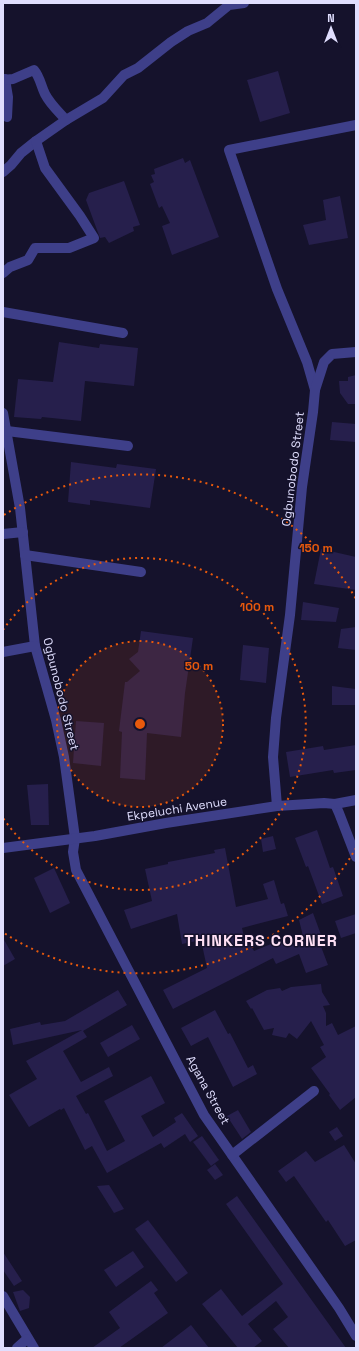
<svg xmlns="http://www.w3.org/2000/svg" width="359" height="1351" font-family="'Space Grotesk',sans-serif">
<rect width="100%" height="100%" fill="#15122c"/>
<g fill="#261f4c">
<path d="M278,71L290,113L260,122L247,80Z"/>
<path d="M183,158L185,163L190,160L219,237L172,255L162,226L170,223L162,206L159,208L150,184L154,182L151,175L155,174L154,169Z"/>
<path d="M124,181L140,225L133,227L134,231L109,243L105,237L100,238L86,200L89,193Z"/>
<path d="M340,196L348,238L309,245L303,225L326,220L323,200Z"/>
<path d="M59,342L99,348L100,344L138,348L134,386L85,381L81,421L42,417L41,419L14,417L18,379L53,382Z"/>
<path d="M356,375V404H348L340,393L339,381H348V377Z"/>
<path d="M332,422L356,424V442L330,440Z"/>
<path d="M71,462L116,468L117,464L156,469L150,508L90,500V505L68,502Z"/>
<path d="M321,549L356,557V590L314,584Z"/>
<path d="M303,602L339,608L336,622L301,620Z"/>
<path d="M356,627V650L338,648L341,629Z"/>
<path d="M141,631L193,638L185,693L181,737L147,733L145,780L120,778L122,732L119,731L125,682H127L140,671L129,659L138,652Z"/>
<path d="M243,645L269,648L266,683L240,680Z"/>
<path d="M332,686L356,689V705H332Z"/>
<path d="M76,721L104,723L101,766L73,763Z"/>
<path d="M356,745V770L334,773L333,770L290,777L286,752L323,746L324,750Z"/>
<path d="M48,784L49,825H31L27,785Z"/>
<path d="M317,830L330,868L333,867L343,896L322,904L308,866L306,867L295,838Z"/>
<path d="M273,836L276,849L263,852L261,839Z"/>
<path d="M225,848L236,907L268,899L263,884L274,880L281,904L284,903L288,916L242,928L246,946L250,944L254,951L283,939L287,947L304,942L302,932L299,920L313,913L324,943L320,944L328,965L306,973L299,954L276,964L273,958L173,1009L163,990L207,968L201,940L182,944L177,914L131,929L124,910L152,901L145,869L168,864V862L215,853L214,850Z"/>
<path d="M54,868L70,903L50,913L34,878Z"/>
<path d="M356,914V933L341,938L335,921Z"/>
<path d="M3,938L15,959L3,966Z"/>
<path d="M321,984L322,992L330,1005L323,1006L326,1013V1026L332,1023L338,1035L356,1026V1097L340,1110L329,1095L330,1094L311,1068L326,1057L320,1047L324,1045L311,1021L297,1039L289,1033L286,1038L272,1035L274,1028L264,1030L252,1008L251,1009L246,1001L267,990L280,988L282,991L291,987Z"/>
<path d="M118,990L127,1005L83,1031L87,1037L63,1051L81,1082L109,1067L113,1076L76,1096L86,1114L88,1113L107,1151L125,1141L104,1101L151,1076L165,1103L141,1116L153,1137L176,1122L174,1118L182,1113L198,1136L190,1142L185,1134L164,1148L161,1143L107,1173L92,1146L85,1150L64,1108L61,1110L60,1109L29,1127L9,1095L37,1079L26,1061L82,1030L13,1045L10,1029L40,1022L41,1025L65,1021Z"/>
<path d="M215,1010L228,1034L230,1033L248,1068L253,1065L257,1074L233,1087L208,1037L191,1046L181,1028Z"/>
<path d="M132,1025L140,1039L108,1057L100,1043Z"/>
<path d="M238,1110L251,1132L242,1139L227,1116Z"/>
<path d="M337,1127L343,1136L335,1141L329,1132Z"/>
<path d="M202,1136L219,1160L211,1166L193,1142Z"/>
<path d="M344,1145L356,1164V1240L345,1246L328,1220L326,1222L294,1176L286,1182L278,1171L306,1151L315,1162Z"/>
<path d="M215,1164L223,1175L215,1180L207,1170Z"/>
<path d="M109,1185L124,1209L114,1213L97,1186Z"/>
<path d="M237,1196L346,1348H289L273,1329L288,1317L276,1301L248,1324L262,1341L253,1348H238L202,1304L221,1289L242,1316L283,1284L226,1204Z"/>
<path d="M148,1220L188,1273L176,1282L135,1229Z"/>
<path d="M133,1251L144,1267L116,1287L104,1270Z"/>
<path d="M3,1252L22,1281L14,1286L3,1270Z"/>
<path d="M151,1281L158,1290L154,1293L168,1313L119,1348H92L120,1328L109,1312Z"/>
<path d="M23,1290L30,1297L29,1308L20,1311L13,1292Z"/>
<path d="M191,1325L209,1348H161Z"/>
</g>
<g fill="none" stroke-linecap="round" stroke-linejoin="round">
<g stroke="#3e3f89" stroke-width="10">
<path d="M5,79L8,97L7,117"/>
<path d="M3,80L13,79L34,70C40,77 41,86 45,94C50,104 59,112 66,120"/>
<path d="M3,172L11,165L21,153L36,141L66,120L103,98L124,75L138,68L171,42L188,31L207,23L229,5L244,3"/>
<path d="M3,273L10,267L28,260L35,248H69L94,238L80,216L45,168L36,141"/>
<path d="M3,312L123,333"/>
<path d="M315,390L307,362L277,289L229,150L356,125"/>
<path d="M3,413L20,508L35,646L56,720L64,757L75,838L73,852L76,870L204,1115L339,1308L356,1336"/>
<path d="M7,431L128,446"/>
<path d="M3,534L23,532"/>
<path d="M25,555L141,572"/>
<path d="M3,652L35,646"/>
<path d="M335,804L339,813L356,857"/>
<path d="M277,806L273,757L276,718L290,615L302,487L313,412L315,390L324,362L332,354L356,352"/>
<path d="M3,848L95,836L166,823L277,806L324,803L335,804L356,800"/>
<path d="M232,1155L314,1091"/>
<path d="M3,1296L34,1348"/>
<path d="M17,1348L27,1339"/>
</g>
</g>
<circle cx="140" cy="724" r="83" fill="#e8590c" fill-opacity=".12"/>
<g fill="none" stroke="#e8590c" stroke-width="2" stroke-dasharray="2 4">
<circle cx="140" cy="724" r="83"/>
<path d="M3 630A166 166 0 1 1 3 818"/>
<path d="M356 848A249 249 0 0 1 4 933M4 515A249 249 0 0 1 356 599"/>
</g>
<g text-anchor="middle" stroke-width="3" stroke-linejoin="round" paint-order="stroke">
<g font-size="12" fill="#e0defe" stroke="#15122c">
<text transform="translate(293 469) rotate(-83)" y="4">Ogbunobodo Street</text>
<text transform="translate(61 694) rotate(76)" y="4">Ogbunobodo Street</text>
<text transform="translate(177 809) rotate(-9)" y="4">Ekpeluchi Avenue</text>
<text transform="translate(208 1090) rotate(61)" y="4">Agana Street</text>
</g>
<g font-size="16" font-weight="bold" letter-spacing="1" fill="#fee0f4" stroke="#15122c">
<text x="261" y="946">THINKERS CORNER</text>
</g>
</g>
<circle cx="140" cy="724" r="6" fill="#e8590c" stroke="#15122c" stroke-width="2"/>
<g font-size="12" text-anchor="middle" font-weight="bold" fill="#e8590c" stroke="#15122c" stroke-width="3" stroke-linejoin="round" paint-order="stroke">
<text x="316" y="552">150 m</text>
<text x="257" y="611">100 m</text>
<text x="199" y="670">50 m</text>
</g>
<rect width="359" height="1351" fill="none" stroke="#e0defe" stroke-width="8"/>
<g transform="translate(331 28)" stroke="#15122c" stroke-width="3" paint-order="stroke">
<path d="M0-3L7 15L0 10L-7 15Z" fill="#e0defe"/>
<text y="-6" font-size="11" font-weight="bold" text-anchor="middle" fill="#e0defe">N</text>
</g>
</svg>
